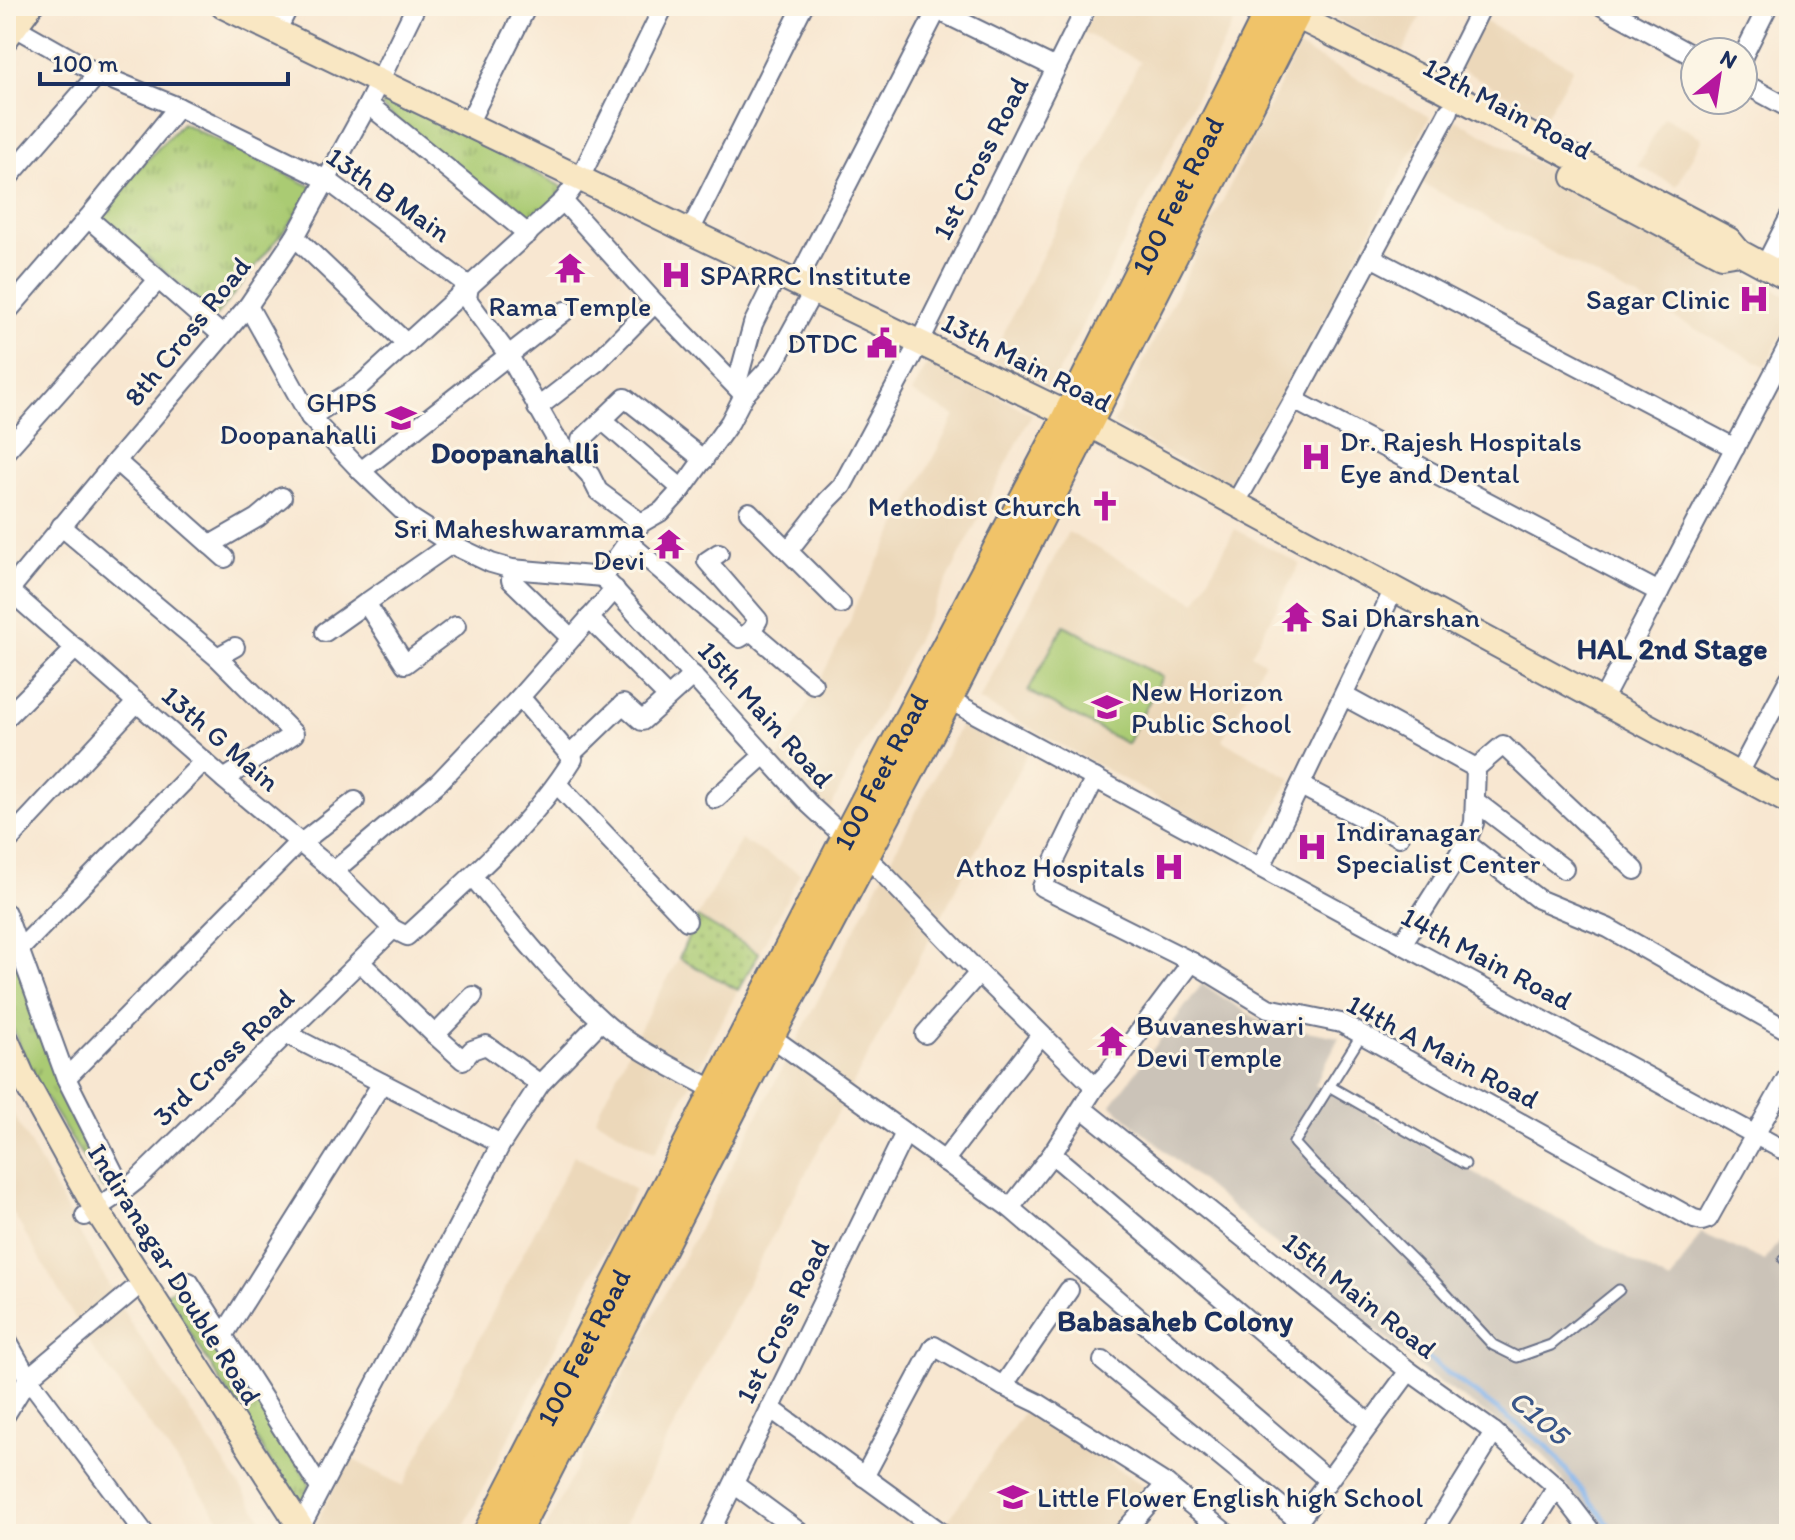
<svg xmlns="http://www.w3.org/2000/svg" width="1795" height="1540" font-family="Itim,sans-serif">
<defs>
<pattern id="grass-dots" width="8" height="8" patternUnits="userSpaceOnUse" patternTransform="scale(2)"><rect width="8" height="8" fill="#aacb73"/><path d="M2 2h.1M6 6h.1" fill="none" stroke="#8aa562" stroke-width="1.8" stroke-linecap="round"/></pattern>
<pattern id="park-tufts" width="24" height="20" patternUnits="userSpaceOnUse" patternTransform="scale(2)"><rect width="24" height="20" fill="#aacb73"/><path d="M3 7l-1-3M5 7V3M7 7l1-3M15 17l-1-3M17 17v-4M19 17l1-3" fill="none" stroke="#8aa562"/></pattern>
</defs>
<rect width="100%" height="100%" fill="#fcf5e5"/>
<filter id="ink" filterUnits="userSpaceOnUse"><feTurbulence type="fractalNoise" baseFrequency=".0125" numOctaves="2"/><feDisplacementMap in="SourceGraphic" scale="16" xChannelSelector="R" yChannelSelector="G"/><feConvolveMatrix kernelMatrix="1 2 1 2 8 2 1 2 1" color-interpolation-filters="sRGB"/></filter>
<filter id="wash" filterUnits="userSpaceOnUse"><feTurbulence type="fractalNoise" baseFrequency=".006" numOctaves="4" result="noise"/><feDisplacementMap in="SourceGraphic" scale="32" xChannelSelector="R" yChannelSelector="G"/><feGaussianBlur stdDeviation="1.8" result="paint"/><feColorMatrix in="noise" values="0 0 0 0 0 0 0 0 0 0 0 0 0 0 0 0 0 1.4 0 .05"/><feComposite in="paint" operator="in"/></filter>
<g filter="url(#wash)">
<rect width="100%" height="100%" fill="#f8e7d1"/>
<g fill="#ecd8ba">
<path d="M1096,6H1217L1237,16L1050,390L990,360L1140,61L1083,32Z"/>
<path d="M1319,6H1426L1402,53L1317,10Z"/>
<path d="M1482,20L1573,68L1546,116L1459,68Z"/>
<path d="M1298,47L1430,117L1235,490L1113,424Z"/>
<path d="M1664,117L1702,138L1677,186L1638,166Z"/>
<path d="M1456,120L1789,297V320L1765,366L1422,183Z"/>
<path d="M929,361L1032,414L829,811L776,764L850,622L854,608L955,416L912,393Z"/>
<path d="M1235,529L1300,564L1251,654L1264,662L1222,740L1291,778L1253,850L979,700L1068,532L1196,602Z"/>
<path d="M964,719L1028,752L700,1374L620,1534H543L640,1342Z"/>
<path d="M741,840L800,873L759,953L697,917Z"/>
<path d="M679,958L738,990L655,1153L595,1119L635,1038Z"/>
<path d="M6,1101L128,1319L272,1534H231L93,1349L6,1201Z"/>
<path d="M574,1155L635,1190L460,1534H310L350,1458L403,1486Z"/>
<path d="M1026,1409L1150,1490L1113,1534H961L946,1523Z"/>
</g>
<path fill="#cbc3b8" d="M1202,984L1263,1023L1339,1037L1315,1085L1670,1282L1701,1233L1765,1261L1789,1226V1534H1603L1541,1452L1432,1377L1111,1105Z"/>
<path fill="url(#grass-dots)" stroke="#627d68" stroke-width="2" d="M697,917L759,953L738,990L679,958Z"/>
<g fill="url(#park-tufts)" stroke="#627d68" stroke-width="2">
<path d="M387,92L564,188L527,229L382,107Z"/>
<path d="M182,123L317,189L216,316L97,213Z"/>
<path d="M6,936L115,1182L103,1189L31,1075L6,1011Z"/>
<path d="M184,1283L310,1484L300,1510L166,1293Z"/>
</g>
<path fill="#aacb73" stroke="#627d68" stroke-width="2" d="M1064,625L1162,677L1127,744L1028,691Z"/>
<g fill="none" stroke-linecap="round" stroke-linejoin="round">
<path stroke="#81b2ec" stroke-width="5" d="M1418,1351L1548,1447L1616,1534"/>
</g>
</g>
<g filter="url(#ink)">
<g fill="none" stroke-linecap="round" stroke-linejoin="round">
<g stroke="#686f86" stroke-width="13">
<g id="lane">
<path d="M1362,1034L1294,1143L1314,1165L1354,1201L1434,1281L1493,1345L1517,1357L1551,1345L1619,1290"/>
<path d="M1329,1086L1465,1164"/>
<path d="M1784,1259L1789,1260"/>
</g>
</g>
<g stroke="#686f86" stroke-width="22">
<g id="street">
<path d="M929,6L1056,68"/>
<path d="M1602,6L1695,57"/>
<path d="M15,27L98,74L178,107L327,180L469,286L467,299L509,356L555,437L590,475L598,491L641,523"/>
<path d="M276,32L289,6"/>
<path d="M1743,56L1768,6"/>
<path d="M1743,83L1789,108"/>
<path d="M1441,88L1482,6"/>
<path d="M368,104L528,234"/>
<path d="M468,124L527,6"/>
<path d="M6,180L98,74"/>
<path d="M563,201L655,303L744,395L774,363L814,290"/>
<path d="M88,218L222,335"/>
<path d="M690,231L803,6"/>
<path d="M295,237L407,344"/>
<path d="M1371,257L1735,448"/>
<path d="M1765,265L1789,218"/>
<path d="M797,282L937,10"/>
<path d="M248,306L310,417L361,471L409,517L451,544L491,563L512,569L603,577L641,523L662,511L682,489L730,422L744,395L738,379L753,324L778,273"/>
<path d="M6,313L88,218L178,107"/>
<path d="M1294,400L1659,592"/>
<path d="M537,408L598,361L655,303"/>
<path d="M310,417L360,386L563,201L580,178L664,6"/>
<path d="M6,451L158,280"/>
<path d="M116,461L225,558"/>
<path d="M578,463L586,447L581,440L602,420"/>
<path d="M361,471L565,311"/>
<path d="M682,489L602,420L625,398L704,460"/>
<path d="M1235,504L1294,400L1449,111"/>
<path d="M749,512L841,604"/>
<path d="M61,526L217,657L294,734L224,779"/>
<path d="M628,542L740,638L751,631L813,684"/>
<path d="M451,544L366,603L405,664L456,626"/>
<path d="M210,545L257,518L282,497"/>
<path d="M788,551L828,500L842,486L920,341L1087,6"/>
<path d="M719,553L707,561L758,620L751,631"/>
<path d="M512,569L511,580L571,638"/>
<path d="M603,577L810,805L879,869L979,973L1095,1087"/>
<path d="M9,590L224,779L334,871L393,929L407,936C466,881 530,828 573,759L520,697"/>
<path d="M6,594L116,461L248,306L295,237L368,104L416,6"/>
<path d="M589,618L668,697"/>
<path d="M325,632L366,603"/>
<path d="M217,657L235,647"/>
<path d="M1344,696L1476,768L1474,823L1466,843L1402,944"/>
<path d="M948,699L1789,1153"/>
<path d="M1602,701L1789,344"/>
<path d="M6,718L76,648"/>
<path d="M570,755L623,704L642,721L693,675"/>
<path d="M1476,768L1503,745L1635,870"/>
<path d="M1738,775L1789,679"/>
<path d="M1095,778L1042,887L1192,962L1268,1008L1341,1023L1694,1219L1702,1221L1708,1219L1789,1074"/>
<path d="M557,784L687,921"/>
<path d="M1301,786L1399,837"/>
<path d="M715,799L764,755"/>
<path d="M1475,801L1564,869"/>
<path d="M6,843L137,702"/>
<path d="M301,843L355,801"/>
<path d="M1466,843L1538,899L1608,928L1789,1031"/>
<path d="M1261,867L1394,589"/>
<path d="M334,871L438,783L520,697L615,589"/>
<path d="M472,876C513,925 552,976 600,1019C633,1050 677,1069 716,1091"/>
<path d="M6,913L66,1078L123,1191"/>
<path d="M19,950L204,761"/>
<path d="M360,962L435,1035L473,996"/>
<path d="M287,1034L501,1144"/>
<path d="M925,1034L979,973"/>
<path d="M435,1035L463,1060L472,1050L486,1045L540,1084"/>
<path d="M770,1036L1010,1208L1328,1480"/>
<path d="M66,1078L299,842"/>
<path d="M1083,1109L1409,1371L1494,1432L1557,1487L1593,1534"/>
<path d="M1052,1154L1370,1424"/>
<path d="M944,1161L1041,1035"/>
<path d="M1010,1208L1052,1154L1095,1087L1109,1072L1192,962"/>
<path d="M85,1216L123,1191L137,1180L393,929"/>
<path d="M189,1282L320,1488"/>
<path d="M223,1336L382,1083"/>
<path d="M6,1339L28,1378L145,1534"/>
<path d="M1103,1361L1299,1521"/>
<path d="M1003,1386L1069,1290"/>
<path d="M770,1408L943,1534"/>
<path d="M6,1414L28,1378L132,1291"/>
<path d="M864,1477L934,1346L1003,1386L1038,1403L1166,1484L1227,1534"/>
<path d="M734,1484L802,1534"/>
<path d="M297,1534L501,1144L540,1084L601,1021"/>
<path d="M709,1534L905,1133"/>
<path d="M1122,1534L1166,1484"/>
<path d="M1289,1534L1409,1371"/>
<path d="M1431,1534L1494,1432"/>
<path d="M1527,1534L1557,1487"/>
</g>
</g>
<g stroke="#686f86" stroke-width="28">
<g id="secondary">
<path d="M223,6L1088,424L1789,802"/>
<path d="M1280,8L1441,88L1729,240L1739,252L1789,279"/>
<path d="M6,38L30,6"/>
<path d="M1574,177L1721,255L1739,252"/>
<path d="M6,1039L22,1075L96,1209L305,1534"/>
</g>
</g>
<g stroke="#686f86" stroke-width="32">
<g id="primary">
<path id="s1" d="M487,1534L845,839L1061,428L1272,6"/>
<path d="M515,1534L770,1036L948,699L1300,6"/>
</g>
</g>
<use href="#lane" stroke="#fff" stroke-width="9"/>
<use href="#street" stroke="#fff" stroke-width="18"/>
<use href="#secondary" stroke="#f9e7c3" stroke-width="24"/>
<use href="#primary" stroke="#f0c369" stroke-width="28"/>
</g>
</g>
<defs>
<g id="temple-bare" transform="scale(2.4)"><path d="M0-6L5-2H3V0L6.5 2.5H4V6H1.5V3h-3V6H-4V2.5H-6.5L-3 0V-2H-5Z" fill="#b5179e" stroke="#fcf5e5" stroke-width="2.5" paint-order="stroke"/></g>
<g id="hospital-bare" transform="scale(2.4)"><path d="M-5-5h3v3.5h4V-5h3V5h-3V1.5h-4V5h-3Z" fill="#b5179e" stroke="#fcf5e5" stroke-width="2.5" paint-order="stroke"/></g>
<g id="civic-bare" transform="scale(2.4)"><path d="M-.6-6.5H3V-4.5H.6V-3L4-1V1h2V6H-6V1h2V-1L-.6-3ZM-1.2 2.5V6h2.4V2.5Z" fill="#b5179e" stroke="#fcf5e5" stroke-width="2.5" paint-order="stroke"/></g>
<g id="school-bare" transform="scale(2.4)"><path d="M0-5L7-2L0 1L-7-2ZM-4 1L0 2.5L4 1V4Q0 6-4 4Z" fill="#b5179e" stroke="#fcf5e5" stroke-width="2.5" paint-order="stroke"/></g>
<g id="church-bare" transform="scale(2.4)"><path d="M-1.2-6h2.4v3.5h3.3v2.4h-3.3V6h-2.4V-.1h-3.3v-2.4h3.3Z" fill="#b5179e" stroke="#fcf5e5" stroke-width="2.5" paint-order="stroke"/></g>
</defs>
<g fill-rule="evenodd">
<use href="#temple-bare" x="570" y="268"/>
<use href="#hospital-bare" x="676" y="275"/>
<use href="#hospital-bare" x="1754" y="299"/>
<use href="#civic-bare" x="882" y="343"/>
<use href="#school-bare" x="401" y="418"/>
<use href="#hospital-bare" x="1316" y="457"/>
<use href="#church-bare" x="1105" y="506"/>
<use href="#temple-bare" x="669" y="544"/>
<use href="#temple-bare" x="1297" y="617"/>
<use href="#school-bare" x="1107" y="707"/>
<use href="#hospital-bare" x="1312" y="847"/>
<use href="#hospital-bare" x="1169" y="867"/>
<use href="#temple-bare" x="1112" y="1041"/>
<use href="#school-bare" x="1013" y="1497"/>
</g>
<g text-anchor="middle" stroke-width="6" stroke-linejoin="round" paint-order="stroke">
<g font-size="28" fill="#1b2f5e" stroke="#fcf5e5">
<text transform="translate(1508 108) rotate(28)" y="10">12th Main Road</text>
<text transform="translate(980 158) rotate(-63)" y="10">1st Cross Road</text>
<text transform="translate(389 194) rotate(35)" y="10">13th B Main</text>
<text dy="10" stroke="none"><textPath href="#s1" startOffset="1506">100 Feet Road</textPath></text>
<text transform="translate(187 331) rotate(-51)" y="10">8th Cross Road</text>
<text transform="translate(1027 362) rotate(27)" y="10">13th Main Road</text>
<text transform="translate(766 714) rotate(48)" y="10">15th Main Road</text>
<text transform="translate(221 738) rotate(41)" y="10">13th G Main</text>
<text dy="10" stroke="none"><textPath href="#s1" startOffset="858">100 Feet Road</textPath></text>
<text transform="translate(1487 958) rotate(28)" y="10">14th Main Road</text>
<text transform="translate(1443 1051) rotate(28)" y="10">14th A Main Road</text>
<text transform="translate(223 1057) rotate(-44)" y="10">3rd Cross Road</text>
<text transform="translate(175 1274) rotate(58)" y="10">Indiranagar Double Road</text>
<text transform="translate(1360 1295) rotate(38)" y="10">15th Main Road</text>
<text transform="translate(782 1321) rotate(-64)" y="10">1st Cross Road</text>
<text dy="10" stroke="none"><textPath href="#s1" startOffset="210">100 Feet Road</textPath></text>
</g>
<g font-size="28" fill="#1b2f5e" stroke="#fcf5e5" text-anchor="start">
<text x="700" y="285">SPARRC Institute</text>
<text x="1730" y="309" text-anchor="end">Sagar Clinic</text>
<text x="570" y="316" text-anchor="middle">Rama Temple</text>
<text x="858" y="353" text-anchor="end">DTDC</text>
<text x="377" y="412" text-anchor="end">GHPS<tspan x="377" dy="32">Doopanahalli</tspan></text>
<text x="1340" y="451">Dr. Rajesh Hospitals<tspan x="1340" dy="32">Eye and Dental</tspan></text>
<text x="1081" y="516" text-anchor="end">Methodist Church</text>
<text x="645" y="538" text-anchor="end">Sri Maheshwaramma<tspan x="645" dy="32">Devi</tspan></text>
<text x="1321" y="627">Sai Dharshan</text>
<text x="1131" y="701">New Horizon<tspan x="1131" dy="32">Public School</tspan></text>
<text x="1336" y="841">Indiranagar<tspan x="1336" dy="32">Specialist Center</tspan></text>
<text x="1145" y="877" text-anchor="end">Athoz Hospitals</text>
<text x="1136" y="1035">Buvaneshwari<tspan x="1136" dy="32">Devi Temple</tspan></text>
<text x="1037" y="1507">Little Flower English high School</text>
</g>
<g font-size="30" font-weight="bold" fill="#1b2f5e" stroke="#fcf5e5">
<text x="515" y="463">Doopanahalli</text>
<text x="1672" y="659">HAL 2nd Stage</text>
<text x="1175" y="1331">Babasaheb Colony</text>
</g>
<g font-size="30" font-style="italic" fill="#3a5689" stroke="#fcf5e5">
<text transform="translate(1539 1417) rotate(40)" y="10">C105</text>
</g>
</g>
<rect width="1795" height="1540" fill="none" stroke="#fcf5e5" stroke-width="32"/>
<g transform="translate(1719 76) rotate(30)"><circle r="38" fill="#fcf5e5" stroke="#a2a6af" stroke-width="2"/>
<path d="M0-6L14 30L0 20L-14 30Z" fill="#b5179e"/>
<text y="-12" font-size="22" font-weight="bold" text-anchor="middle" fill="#1b2f5e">N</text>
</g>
<path d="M40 72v12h248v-12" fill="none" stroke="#1b2f5e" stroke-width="4"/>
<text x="52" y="72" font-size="24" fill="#1b2f5e" stroke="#fcf5e5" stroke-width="6" paint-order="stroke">100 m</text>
</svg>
